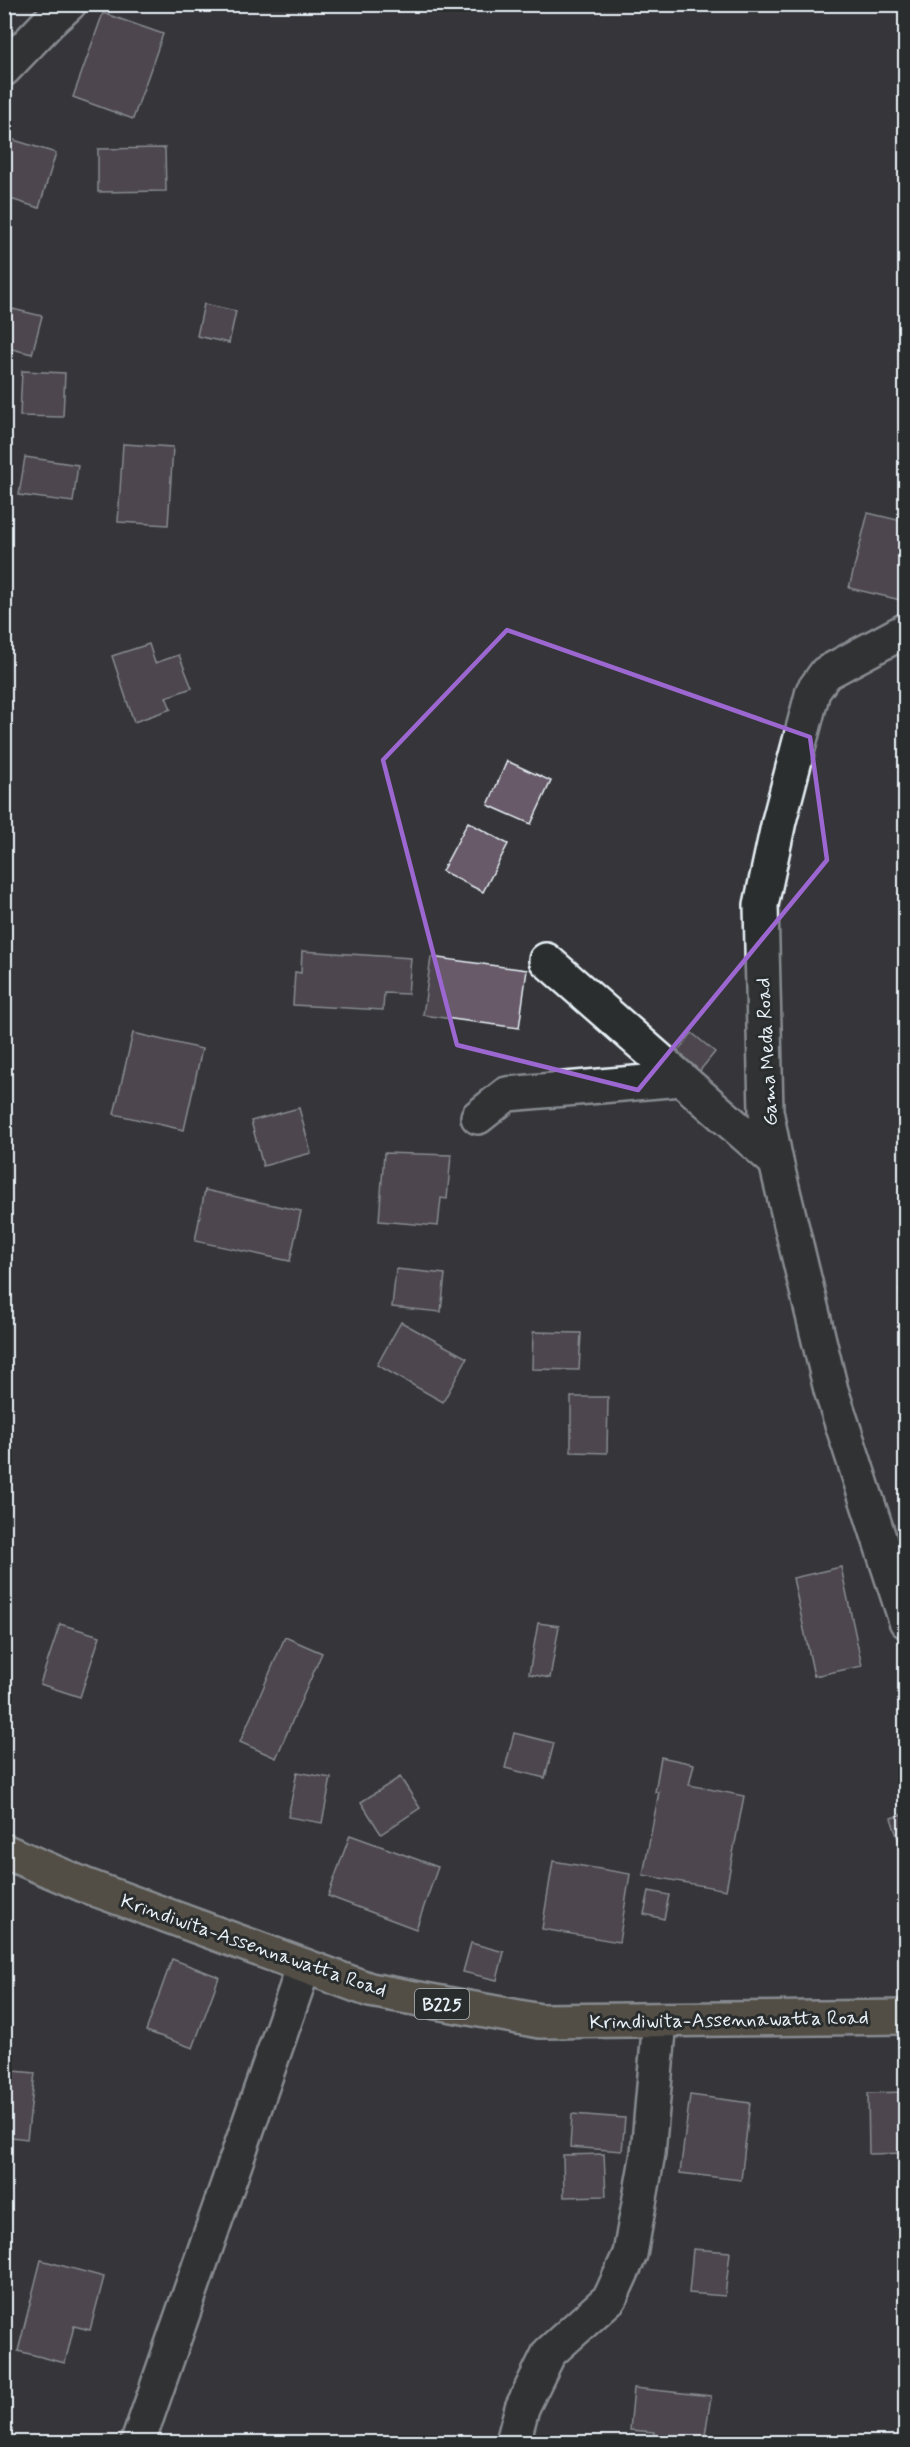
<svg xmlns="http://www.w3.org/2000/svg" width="910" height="2447" font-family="Mynerve,sans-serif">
<rect width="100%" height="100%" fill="#36363a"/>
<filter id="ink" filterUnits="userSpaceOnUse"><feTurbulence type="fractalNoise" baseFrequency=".0167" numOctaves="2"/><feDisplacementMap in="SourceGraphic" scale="12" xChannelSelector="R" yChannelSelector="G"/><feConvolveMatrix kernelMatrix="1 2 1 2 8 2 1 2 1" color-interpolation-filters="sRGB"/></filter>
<g filter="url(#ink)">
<g fill="#685a68" stroke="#e8f1f8" stroke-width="1.5">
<path d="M103,13L163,34L133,119L73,97Z"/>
<path d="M4,137L56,153L39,208L4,197Z"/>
<path d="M165,148L166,191L98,192V149Z"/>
<path d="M204,304L236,311L229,343L197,336Z"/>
<path d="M4,307L42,316L32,354L4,347Z"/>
<path d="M22,371L65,373L63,417L20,416Z"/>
<path d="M123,444L173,447L168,525L118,522Z"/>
<path d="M25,457L78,465L73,502L19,495Z"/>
<path d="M868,513L906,522V581L901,600L849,588Z"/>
<path d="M149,644L155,663L179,655L192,688L166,697L171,709L134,722L112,656Z"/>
<path d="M507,761L551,781L531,824L488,805Z"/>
<path d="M468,822L508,844L483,892L442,871Z"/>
<path d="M302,951L411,958L408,994L384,993L383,1010L293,1005L295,972L301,973Z"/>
<path d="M431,957L527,970L519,1028L423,1015Z"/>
<path d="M133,1033L202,1049L184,1130L114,1114Z"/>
<path d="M692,1033L715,1052L698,1073L675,1054Z"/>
<path d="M299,1108L311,1153L263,1166L251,1121Z"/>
<path d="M384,1153L451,1155L447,1199L441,1198L438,1226L379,1221Z"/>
<path d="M205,1190L301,1211L290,1261L195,1241Z"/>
<path d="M396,1269L445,1274L441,1312L392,1307Z"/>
<path d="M906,1289V1325L899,1290Z"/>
<path d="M401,1322L467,1358L443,1402L377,1365Z"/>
<path d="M533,1332L581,1333L579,1370L532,1369Z"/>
<path d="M571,1397H608L607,1453L571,1452Z"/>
<path d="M841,1567L862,1666L814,1676L793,1578Z"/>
<path d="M538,1623L559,1626L550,1678L529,1674Z"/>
<path d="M60,1624L100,1636L80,1697L40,1684Z"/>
<path d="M285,1637L322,1653L276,1758L240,1742Z"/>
<path d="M514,1733L554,1743L545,1778L505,1768Z"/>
<path d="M661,1757L694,1764L689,1785L744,1796L726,1890L643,1875L659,1792H655Z"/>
<path d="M297,1772L331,1778L322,1823L288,1817Z"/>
<path d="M400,1777L420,1808L381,1834L361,1802Z"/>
<path d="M906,1813V1863L891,1818Z"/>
<path d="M350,1835L438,1867L416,1929L328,1896Z"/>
<path d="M553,1861L630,1874L619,1942L542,1929Z"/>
<path d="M649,1891L669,1895L664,1919L644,1914Z"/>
<path d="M471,1943L504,1952L497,1980L463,1972Z"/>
<path d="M172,1959L219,1977L193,2048L146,2031Z"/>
<path d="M4,2070L35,2073L27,2139L4,2136Z"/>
<path d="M906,2092V2153L869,2154L868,2093Z"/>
<path d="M690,2095L750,2103L741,2180L680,2173Z"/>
<path d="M572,2114L625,2118L622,2151L570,2147Z"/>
<path d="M604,2154L606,2196L564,2197L563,2155Z"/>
<path d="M693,2249L730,2252L725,2296L689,2293Z"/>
<path d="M41,2260L104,2277L90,2330L74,2326L65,2363L18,2351Z"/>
<path d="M634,2388L711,2396L704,2442H653L654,2432L630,2430Z"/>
</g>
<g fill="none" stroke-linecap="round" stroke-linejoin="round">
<g stroke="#e8f1f8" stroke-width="38">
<g id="minor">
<path d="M4,69L50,21L69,4"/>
<path d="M906,630L826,673L813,691L779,821L761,905L766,1111L776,1162L831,1390L906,1621"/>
<path d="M546,960L776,1162"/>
<path d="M478,1117L507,1094L681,1079"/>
<path d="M138,2442L304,1966"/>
<path d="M513,2442L522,2408L549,2353L610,2298L630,2254L648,2153L660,2020"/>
</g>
</g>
<g stroke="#e8f1f8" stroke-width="38">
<path id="major" d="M4,1851L84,1885L370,1990L540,2021L906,2017"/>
</g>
<use href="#minor" stroke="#2a2d2e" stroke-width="33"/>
<use href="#major" stroke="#746b52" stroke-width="33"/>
</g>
</g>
<path d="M0 0H910V2447H0ZM507,630L810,737L827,860L638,1090L457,1045L383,760Z" fill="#36363a" fill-opacity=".55" fill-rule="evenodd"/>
<path fill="none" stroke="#9c67d0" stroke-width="4.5" stroke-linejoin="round" d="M507,630L810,737L827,860L638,1090L457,1045L383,760Z"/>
<g text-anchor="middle" stroke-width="6" stroke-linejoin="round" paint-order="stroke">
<rect fill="#2a2d2e" stroke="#afb6bb" stroke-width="1.5" x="415" y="1989" width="54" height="30" rx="4.5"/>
<g font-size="18" font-weight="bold" fill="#e8f1f8">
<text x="442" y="2010">B225</text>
</g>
<g font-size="20" fill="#e8f1f8" stroke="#2a2d2e">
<text transform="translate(766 1052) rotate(-93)" y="7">Gama Meda Road</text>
<text transform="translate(254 1945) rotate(19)" y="7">Krindiwita-Assennawatta Road</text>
<text transform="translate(729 2019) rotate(-1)" y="7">Krindiwita-Assennawatta Road</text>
</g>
</g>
<rect width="910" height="2447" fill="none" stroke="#2a2d2e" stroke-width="24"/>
<rect x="12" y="12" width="886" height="2423" fill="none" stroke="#e8f1f8" stroke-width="2" filter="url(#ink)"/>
</svg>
